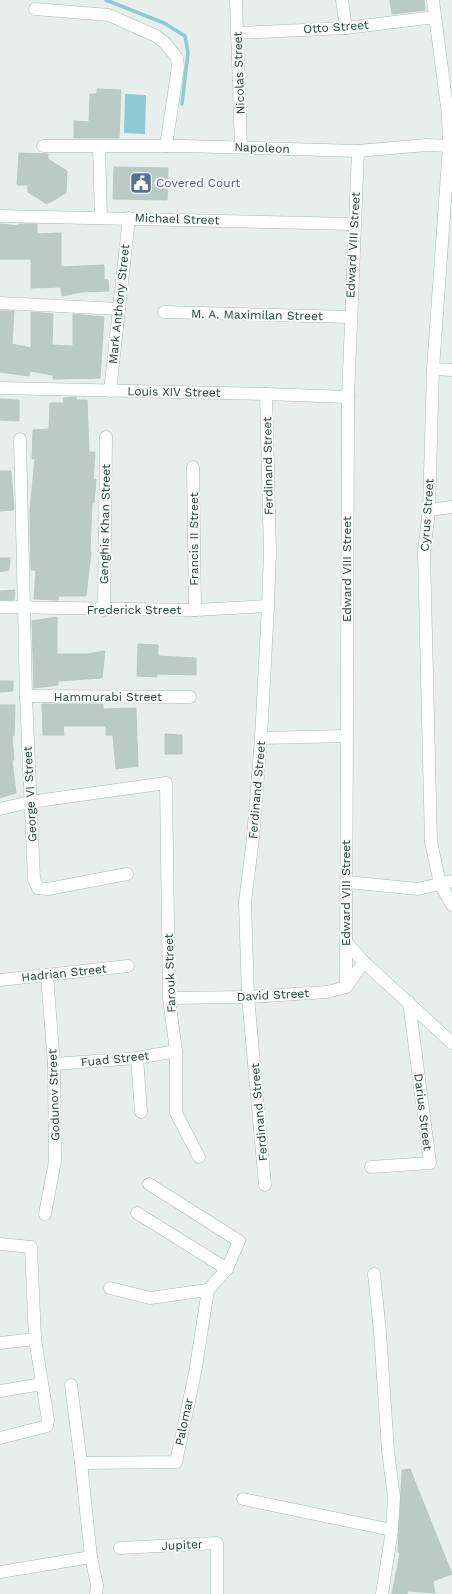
<svg xmlns="http://www.w3.org/2000/svg" width="452" height="1594" font-family="'Work Sans',sans-serif">
<rect width="100%" height="100%" fill="#e6efeb"/>
<path fill="#8ec9d4" d="M125,94L146,95L145,134L124,133Z"/>
<g fill="none" stroke-linecap="round" stroke-linejoin="round">
<path stroke="#8ec9d4" stroke-width="3.5" d="M106,0L164,23L185,36L188,53L182,104"/>
</g>
<g fill="#bbcac4" stroke="#b8c9c2">
<path d="M390,0H424L425,10L392,14Z"/>
<path d="M97,89L121,90L119,138H74V121L89,122L90,94H97Z"/>
<path d="M19,153L48,154V159L67,171L66,193L47,204L28,192V185H17Z"/>
<path d="M114,167L168,168L167,200L113,199Z"/>
<path d="M0,224L19,226V224H37V234L61,233V267L104,265V279L108,280L109,291L82,292L62,296L61,287L31,288V259H0Z"/>
<path d="M0,311H14L12,344L31,348V312L53,314L52,345L73,346V314L104,317L100,378L53,379V375L30,371L29,376L0,372Z"/>
<path d="M76,397V400H87L89,452H95L93,479H96L94,503H92L90,551L91,552L86,596H58V600L34,599L36,570H31L30,532V510L35,459H32L33,430L49,429L50,403H64L63,398Z"/>
<path d="M0,399L19,400V421L0,420Z"/>
<path d="M0,471H11L14,510L0,511Z"/>
<path d="M0,558H10L9,570L0,572Z"/>
<path d="M15,590L14,600H0V591Z"/>
<path d="M57,617V654H87L105,651L102,678L58,681V685L34,688L32,621Z"/>
<path d="M138,644L158,645V656L196,658V675L157,674V677L137,676Z"/>
<path d="M0,681H13V691L0,692Z"/>
<path d="M42,704H103V709L136,708L138,766L116,769L113,735H106V726H63L64,735H43Z"/>
<path d="M0,705H15L14,736H12L14,760H12L16,793L0,798Z"/>
<path d="M165,734L182,735V754H165Z"/>
<path d="M410,1469L452,1574L433,1581L435,1593L408,1591L407,1594H392L400,1553L398,1552L402,1470Z"/>
</g>
<g fill="none" stroke-linecap="round" stroke-linejoin="round">
<g stroke="#a8b8b2" stroke-width="13">
<g id="minor">
<path d="M236,0L241,147"/>
<path d="M342,0L346,28"/>
<path d="M433,0L448,115L449,146L433,369L429,510L424,553L431,842L440,884L452,905"/>
<path d="M35,9L109,15L156,36L165,43L177,58L178,67L166,146"/>
<path d="M238,33L346,28L435,17"/>
<path d="M43,146H184L358,151L426,145L452,146"/>
<path d="M99,147L101,217"/>
<path d="M0,216L354,224"/>
<path d="M0,303L119,309"/>
<path d="M164,312L350,317"/>
<path d="M433,369L452,370"/>
<path d="M0,388L266,394L348,397"/>
<path d="M110,391L129,218"/>
<path d="M20,439L26,696L34,879L38,888L48,889L127,874"/>
<path d="M193,467L195,610"/>
<path d="M429,510L452,507"/>
<path d="M0,607L195,610L268,606"/>
<path d="M104,610L106,437"/>
<path d="M26,696L190,697"/>
<path d="M261,738L346,736"/>
<path d="M0,809L30,802L166,783L169,998L176,1051V1113L199,1157"/>
<path d="M347,882L418,889L452,881"/>
<path d="M346,942L364,962L452,1043"/>
<path d="M0,980L128,966"/>
<path d="M346,987L348,397L358,151"/>
<path d="M169,998L248,997L327,992L346,987L364,962"/>
<path d="M137,1058L141,1112"/>
<path d="M54,1064L137,1058L176,1051"/>
<path d="M371,1167L430,1163L409,1002"/>
<path d="M149,1184L239,1241L227,1269"/>
<path d="M265,1185L248,997L245,902L253,838L261,738L268,606L270,552L266,394"/>
<path d="M45,1214L55,1161L54,1064L47,976"/>
<path d="M0,1244L31,1247L35,1339L48,1420L47,1426L0,1438"/>
<path d="M374,1274L380,1332L388,1451L394,1497L392,1530L382,1594"/>
<path d="M110,1288L150,1298L208,1290"/>
<path d="M0,1343L35,1339"/>
<path d="M71,1385L81,1463"/>
<path d="M0,1391L42,1384"/>
<path d="M243,1499L392,1530"/>
<path d="M120,1548L217,1543V1594"/>
<path d="M0,1572L91,1557"/>
<path d="M96,1594L97,1585L91,1557L81,1463L176,1462L195,1373L208,1290L227,1269L137,1213"/>
</g>
</g>
<use href="#minor" stroke="#fff" stroke-width="12"/>
</g>
<defs>
<g id="civic-square" transform="scale(1.15)"><rect x="-9" y="-9" width="18" height="18" rx="4" fill="#5c6f8a" stroke="#f7fbf9"/><path d="M-.6-6.5H3V-4.5H.6V-3L4-1V1h2V6H-6V1h2V-1L-.6-3ZM-1.2 2.5V6h2.4V2.5Z" fill="#fff"/></g>
</defs>
<g fill-rule="evenodd">
<use href="#civic-square" x="141" y="183"/>
</g>
<g text-anchor="middle" stroke-width="4" stroke-linejoin="round" paint-order="stroke">
<g font-size="12" fill="#24423a" stroke="#f7fbf9">
<text transform="translate(336 27) rotate(-4)" y="4">Otto Street</text>
<text transform="translate(239 73) rotate(-92)" y="4">Nicolas Street</text>
<text transform="translate(262 148) rotate(2)" y="4">Napoleon</text>
<text transform="translate(177 219) rotate(2)" y="4">Michael Street</text>
<text transform="translate(353 245) rotate(-87)" y="4">Edward VIII Street</text>
<text transform="translate(119 304) rotate(-84)" y="4">Mark Anthony Street</text>
<text transform="translate(257 315) rotate(1)" y="4">M. A. Maximilan Street</text>
<text transform="translate(174 392) rotate(1)" y="4">Louis XIV Street</text>
<text transform="translate(268 466) rotate(-91)" y="4">Ferdinand Street</text>
<text transform="translate(427 515) rotate(-86)" y="4">Cyrus Street</text>
<text transform="translate(105 524) rotate(-89)" y="4">Genghis Khan Street</text>
<text transform="translate(194 539) rotate(-90)" y="4">Francis II Street</text>
<text transform="translate(347 569) rotate(-90)" y="4">Edward VIII Street</text>
<text x="134" y="614">Frederick Street</text>
<text x="108" y="701">Hammurabi Street</text>
<text transform="translate(257 790) rotate(-85)" y="4">Ferdinand Street</text>
<text transform="translate(30 794) rotate(-93)" y="4">George VI Street</text>
<text transform="translate(346 893) rotate(-90)" y="4">Edward VIII Street</text>
<text transform="translate(64 973) rotate(-6)" y="4">Hadrian Street</text>
<text transform="translate(170 973) rotate(-92)" y="4">Farouk Street</text>
<text transform="translate(273 995) rotate(-3)" y="4">David Street</text>
<text transform="translate(115 1059) rotate(-6)" y="4">Fuad Street</text>
<text transform="translate(54 1095) rotate(-92)" y="4">Godunov Street</text>
<text transform="translate(259 1112) rotate(-95)" y="4">Ferdinand Street</text>
<text transform="translate(423 1112) rotate(83)" y="4">Darius Street</text>
<text transform="translate(184 1422) rotate(-78)" y="4">Palomar</text>
<text transform="translate(182 1545) rotate(-3)" y="4">Jupiter</text>
</g>
<g font-size="12" fill="#4e5e75" stroke="#f7fbf9" text-anchor="start">
<text x="156" y="187">Covered Court</text>
</g>
</g>
</svg>
